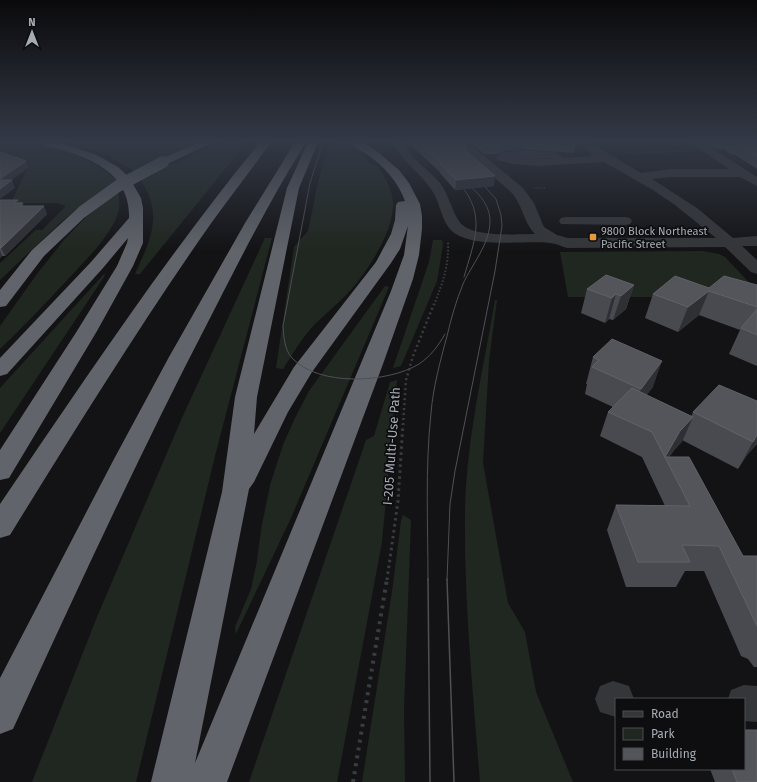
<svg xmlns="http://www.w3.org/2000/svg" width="757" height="782" font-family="'Fira Sans',sans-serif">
<rect width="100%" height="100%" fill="#131315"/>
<g fill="#202720">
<path d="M0,142C9,142 19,141 28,142C61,145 94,160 119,182L82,205L60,223L0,280V263L36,230H42L66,206L57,203H11L27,169V166L0,153Z"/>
<path d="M66,142H198L134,171L107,155Z"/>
<path d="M220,142H247L140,274H135C150,241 164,214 141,181L168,166Z"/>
<path d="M329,142C335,142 344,141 348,143C361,148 365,164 377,166C385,177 392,189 393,202C395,231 364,278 344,297C334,307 324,315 315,324C302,337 293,354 283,369L276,368L294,247L308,231L318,182Z"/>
<path d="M116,193H118C121,203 119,214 114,223C103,243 86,260 70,277C47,302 24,326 0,349V326L37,274L64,240L86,217Z"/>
<path d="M265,238H272L216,452L136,782H32L97,617L181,420Z"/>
<path d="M433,240H442L443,245L437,281L401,366L393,368L429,262Z"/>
<path d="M703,251L719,254L725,257L757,291V297H568L560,252Z"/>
<path d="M105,273L104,277L0,433V388Z"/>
<path d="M385,286L389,287L291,518L236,634L235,627L251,589L257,561L261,530L270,485L283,445L295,418L309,391Z"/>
<path d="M495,300H497L489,361L483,463L508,603L525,632L536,692L573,782H480C473,693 464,603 465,513C466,442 483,370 495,300Z"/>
<path d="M397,380L382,542L337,782H249L366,440L374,436L390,382Z"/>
<path d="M403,515L411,520L404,710L405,782H362L392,592L401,521Z"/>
</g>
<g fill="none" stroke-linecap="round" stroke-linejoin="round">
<g stroke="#3a3d40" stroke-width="1.5" stroke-dasharray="1 1.5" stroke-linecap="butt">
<path d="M627,153L686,151"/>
<path d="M534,188H545"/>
</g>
<path stroke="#3a3d40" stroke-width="2" stroke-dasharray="1.5 2" stroke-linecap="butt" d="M434,305C443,282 449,266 448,241"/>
<path stroke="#3a3d40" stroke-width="2.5" stroke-dasharray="2 3" stroke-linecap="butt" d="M403,425L406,380L413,356L434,304"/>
<path stroke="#3a3d40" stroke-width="3" stroke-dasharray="2.5 3.5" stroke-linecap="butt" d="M387,580L398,501L403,424"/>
<path stroke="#3a3d40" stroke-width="4" stroke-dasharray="3 5" stroke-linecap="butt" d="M353,782L387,579"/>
<g fill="#343639" fill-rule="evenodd">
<path d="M393,142H403C411,159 428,169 440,183C449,195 451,209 459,221C469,238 517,234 535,234C524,223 523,207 513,194L455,142H467L523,188L534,203L544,227L557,235L568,238H716L675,205L653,190L604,162L538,166L512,164L498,160L496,158C504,147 540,152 553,152L557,153L563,158L594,156L577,142H589L641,173L671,169H729L689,142H702L757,177V186L740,177H671L652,179L697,208L733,238L757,236V246H742L757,260V274L751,272L725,247L567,248C561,246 555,243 549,243C525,240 466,250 449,228C440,216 440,201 431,189C420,172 401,161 393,142ZM521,158H550L551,159Z"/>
<path d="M566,217H625L630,218L632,221L630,224L625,225L561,224L559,221L561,218Z"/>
<path d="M613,681L629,686L634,699H616V717L600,712L595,699L600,686Z"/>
<path d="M744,685L757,686V722L744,721V699H728L731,690Z"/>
</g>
<g fill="#61646a" fill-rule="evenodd">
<path d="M39,142H58L97,155L118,167L129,177L141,198L143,208V243L133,266L97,331L9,478L0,480V450L77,331L117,266L127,243L128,238L103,268L7,374L0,376V358L91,262L129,218C131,168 80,154 40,144Z"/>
<path d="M199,142H214L167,164H159L157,162L159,160Z"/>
<path d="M260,142H271C247,176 221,208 198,242C132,338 71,436 10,535L0,538V504C83,382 166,257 260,142Z"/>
<path d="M295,142H306C270,200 239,261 208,322C139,455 76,592 13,729L0,734V678L114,459L169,357L245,223Z"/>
<path d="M308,142H318L299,188L257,397L254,434L294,367L376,262L391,234L395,220L396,205L398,202L405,201C398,182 385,167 368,155C362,151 354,148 350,142H363L379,153L399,170L409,183L420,204L422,216V229L419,255L413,279L383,364L227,782H151L222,492L235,397L287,188ZM408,226L404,255L391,291L195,763L249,489L254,482L288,412L312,372L391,263L400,249Z"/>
<path d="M82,208L87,209L89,212L87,215L44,256L6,306L0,307V290L32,250L77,209Z"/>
</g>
<g stroke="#4d5054" stroke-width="1">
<path d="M323,142L310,183L283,326C284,337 284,349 292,358C319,387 388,383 419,364C431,356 438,346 445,334"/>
<path d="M460,184C487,216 474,241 464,277"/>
<path d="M428,580C428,525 425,468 431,413C433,388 440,362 447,336C451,319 456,301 463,284C472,264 490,244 490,221C490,204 477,192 465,181"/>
<path d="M447,580L450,504L455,471L495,271L502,226L501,215L496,199L478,179"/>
</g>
<g stroke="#4d5054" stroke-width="1.5">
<path d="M428,579L430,782"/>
<path d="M447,579L454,782"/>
</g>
<path stroke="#61646a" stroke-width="12" d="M82,212L118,186L163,162"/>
</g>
<g fill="#494a50">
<path d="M411,142H464L467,145L466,151L494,186L455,190L440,173V172L411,145Z"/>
<path d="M470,142H574L576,144L574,153L523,149L506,151L499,154H484Z"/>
<path d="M705,142H757V169L734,154H730L724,149H716Z"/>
<path d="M0,200H18L20,203L24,206L47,214L5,256H2L0,258Z"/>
<path d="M634,285L626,309L613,320L609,319L605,323L581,313L587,289Z"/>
<path d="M757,285V366L729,354L740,330L699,315L678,332L645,318L653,294L709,288Z"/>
<path d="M593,357L653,387L646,395L691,417L693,412L757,401V444L747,455L738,469L682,440L669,457L743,556H757V667H754L748,659L741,656L704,571H685L676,587H626L607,530L616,505L665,506L642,457L600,436L608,412L613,407L585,394L587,384H586Z"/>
<path d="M710,769H744L757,782H715Z"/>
</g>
<g fill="#2f3034">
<path d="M507,142H524L523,149L506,151L499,154L500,145Z"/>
<path d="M26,161L28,168L1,188L0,185V179Z"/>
<path d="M495,176L494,186L455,190L456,180Z"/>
<path d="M12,180L15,188L0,199V189Z"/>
<path d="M18,200L21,205L23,203L26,211L14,203Z"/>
<path d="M44,206L47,214L5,256L1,248Z"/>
<path d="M0,250L2,256L0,258Z"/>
<path d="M634,285L626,309L613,320L621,296Z"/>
<path d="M709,291L699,315L678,332L688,307Z"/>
<path d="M616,294L609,319L605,323L612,298Z"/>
<path d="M662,361L653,387L631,416L641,389Z"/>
<path d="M693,417L682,442L669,456L667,461L665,457L680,431Z"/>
<path d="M757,435V444L747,455L738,469L753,442Z"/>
</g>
<g fill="#53555a" stroke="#606268">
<path d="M418,142H464L467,145H460L495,176L456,180L440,164H442Z"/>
<path d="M482,142H507L500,145H485Z"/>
<path d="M549,142H574L576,144Z"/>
<path d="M732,142H757V157L737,144H734Z"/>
<path d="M0,152L26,161L0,179Z"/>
<path d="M0,180H12L0,189Z"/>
<path d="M0,200H18L14,203H23L20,206H44L1,248H0Z"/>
<path d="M606,275L634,285L621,296L616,294L612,298L587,289Z"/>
<path d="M675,276L709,288L724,276L757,285V307L709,291L688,307L653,294Z"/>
<path d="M757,309V335L741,328Z"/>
<path d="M612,339L662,361L641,389L592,367L599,360L593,357Z"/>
<path d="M719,385L757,401V435L753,442L693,412Z"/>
<path d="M632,388L693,417L680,431L665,457H689L743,556H757V626L719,546L682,545L690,562H638L616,505L690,506L652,432L608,412Z"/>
<path d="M744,730H757V782H737L732,769H744Z"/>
</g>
<linearGradient id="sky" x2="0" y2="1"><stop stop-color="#0a0a0c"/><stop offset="0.56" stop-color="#333946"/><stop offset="1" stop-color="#333946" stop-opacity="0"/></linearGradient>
<rect width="757" height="252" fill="url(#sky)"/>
<rect fill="#e6983a" stroke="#0e0e10" stroke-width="1.5" x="589" y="233" width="8" height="8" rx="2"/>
<g text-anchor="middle" stroke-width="3.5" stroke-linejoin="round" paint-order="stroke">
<g font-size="11" fill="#a6acb4" stroke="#0e0e10" text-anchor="start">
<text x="601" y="235">9800 Block Northeast<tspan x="601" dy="13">Pacific Street</tspan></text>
</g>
<g font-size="13" fill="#a6acb4" stroke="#0e0e10">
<text transform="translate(391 446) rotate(-86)" y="5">I-205 Multi-Use Path</text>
</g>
</g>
<rect x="615" y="698" width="130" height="72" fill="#0e0e10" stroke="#4b4d52"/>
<rect x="623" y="711" width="20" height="6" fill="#343639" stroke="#4b4d52"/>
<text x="651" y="718" font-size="12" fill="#a6acb4">Road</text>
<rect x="623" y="728" width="20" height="12" fill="#202720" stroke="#4b4d52"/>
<text x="651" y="738" font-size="12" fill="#a6acb4">Park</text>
<rect x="623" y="748" width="20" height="12" fill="#53555a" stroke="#4b4d52"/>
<text x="651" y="758" font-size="12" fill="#a6acb4">Building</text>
<g transform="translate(32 32)" stroke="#0e0e10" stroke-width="3" paint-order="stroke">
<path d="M0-3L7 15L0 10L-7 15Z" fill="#a6acb4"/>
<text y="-6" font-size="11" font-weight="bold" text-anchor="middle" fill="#a6acb4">N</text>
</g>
</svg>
